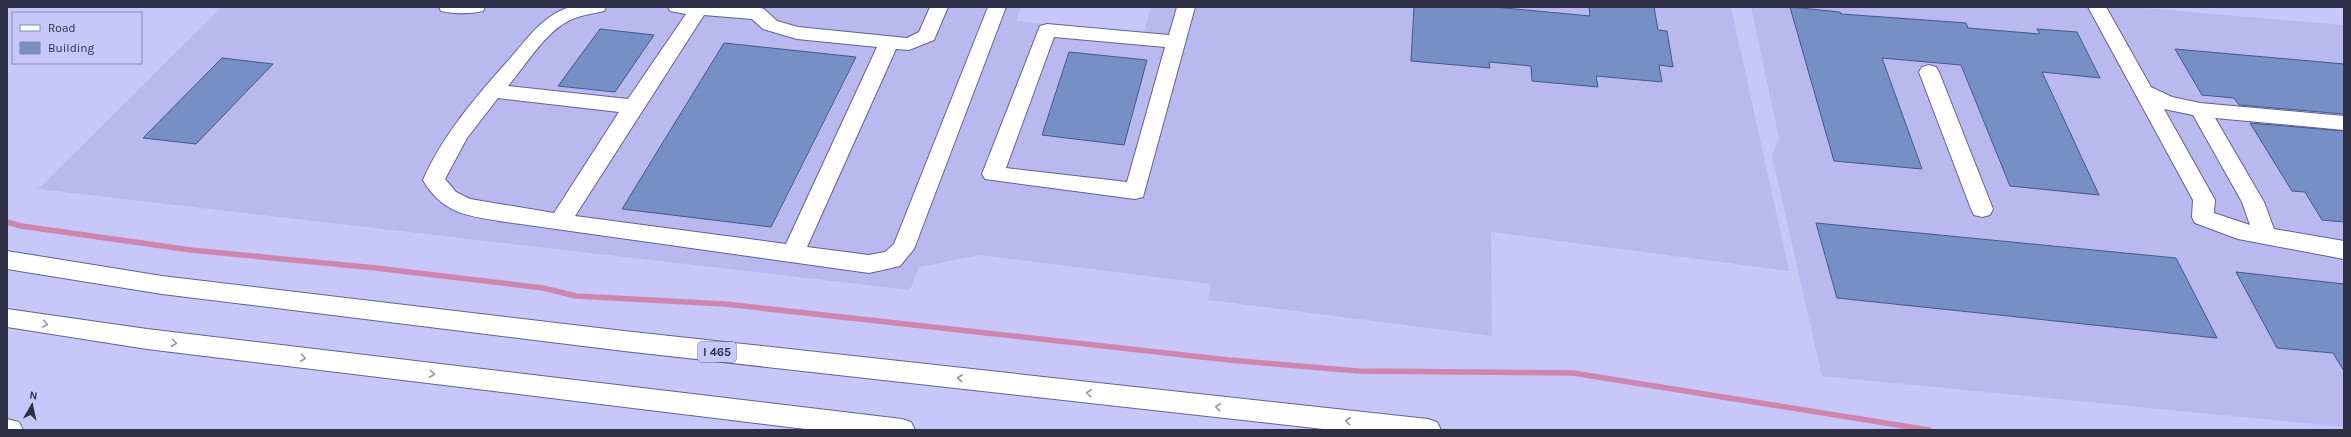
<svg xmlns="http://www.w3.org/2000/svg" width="2351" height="437" font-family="Karla,sans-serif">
<rect width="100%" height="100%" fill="#c7c7f9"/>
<g fill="#b9b9f0">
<path d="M222,7H1021L1016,21L1143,35L1151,7H1731L1789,271L1491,232L1492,336L1208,300L1211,284L980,255L919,267L910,290L38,189Z"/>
<path d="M1751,7H2132L2344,25V427L1822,376L1772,156L1779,138Z"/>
</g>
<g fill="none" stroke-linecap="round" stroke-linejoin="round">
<path stroke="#ce86af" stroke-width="5.5" d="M7,222L21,226L191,250L376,268L543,288L576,296L725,304L1229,360L1358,371L1573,373L1929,430"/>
</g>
<g fill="#7690c6" stroke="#41588a">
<path d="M1414,7H1494L1590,16L1589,7H1654L1658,30L1667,31L1673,67L1659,65L1662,82L1596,76L1598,87L1532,81L1531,66L1489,62L1490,68L1411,61Z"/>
<path d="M1790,7L1840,12L1841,14L1966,23L1968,28L2040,34L2037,29L2077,32L2100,78L2042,72L2099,195L2010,186L1961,65L1882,58L1922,169L1834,161Z"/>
<path d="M600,29L654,35L615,92L558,86Z"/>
<path d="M724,43L856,57L771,227L622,209Z"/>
<path d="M2175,49L2344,64V114L2239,105L2234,98L2202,95Z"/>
<path d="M1069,52L1147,60L1124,145L1042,135Z"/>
<path d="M222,58L273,64L196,144L143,138Z"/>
<path d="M2250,123L2344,131V222L2322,220L2305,192L2292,191Z"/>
<path d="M1816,223L2176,258L2217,338L1837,298Z"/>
<path d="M2236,272L2344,284V371L2333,353L2277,348Z"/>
</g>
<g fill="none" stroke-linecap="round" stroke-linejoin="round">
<g stroke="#626098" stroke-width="2">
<g id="minor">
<path d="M439,7H485L483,11C470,14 454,14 441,11Z"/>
<path d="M570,7H606L604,11C592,14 581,15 570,20C544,33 527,64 508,86L628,99L686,14L670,11L668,7H757L764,9L777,21L798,27L907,38L919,32L930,7H948L934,40L909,50L896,49L807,247L869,255L885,252L894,244L988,7H1006L914,249L900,266L869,273L506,222C470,216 443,215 423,180C443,135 474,99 506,63C526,41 541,16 570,7ZM704,15L752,19L763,29L797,39L877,47L786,244L575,216ZM498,98L619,112L554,213L470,199L456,192L445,179L467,138Z"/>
<path d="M1177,7H1195L1143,197L1135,199L985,179L982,174L1040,26L1047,24L1169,35ZM1054,37L1165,47L1127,182L1006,168Z"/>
<path d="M2088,7H2106L2151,87L2172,97L2200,103L2344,116V130L2215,118L2264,202L2274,229L2344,241V259L2238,239L2195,223L2192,217L2193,200ZM2164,109L2193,115L2242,202L2250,225L2214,213L2215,200Z"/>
<path d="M1929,65L1936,67L1939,72L1993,209L1990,215L1982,217L1974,215L1971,209L1919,72L1922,67Z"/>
<path d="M7,419L19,422L23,430H7Z"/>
</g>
</g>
<g stroke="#626098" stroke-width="2">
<g id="highway">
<path d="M7,251L162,276L624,331L1428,419L1437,422L1441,430H1332L624,351L162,294L7,269Z"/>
<path d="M7,309L147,329L902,419L911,422L915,430H814L147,349L7,327Z"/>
</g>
</g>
<use href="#minor" fill="#fff" fill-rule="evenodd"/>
<use href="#highway" fill="#fff" fill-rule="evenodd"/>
</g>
<defs><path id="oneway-chevron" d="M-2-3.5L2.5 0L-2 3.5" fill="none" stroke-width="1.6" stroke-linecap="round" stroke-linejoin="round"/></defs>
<g stroke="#9796a3">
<use href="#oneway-chevron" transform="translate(45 324) rotate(10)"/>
<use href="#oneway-chevron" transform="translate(174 343) rotate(7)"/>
<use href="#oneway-chevron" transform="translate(303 358) rotate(7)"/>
<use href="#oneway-chevron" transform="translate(432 374) rotate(7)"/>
<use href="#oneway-chevron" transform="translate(960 378) rotate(-174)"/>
<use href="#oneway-chevron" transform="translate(1089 393) rotate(-174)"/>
<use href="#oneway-chevron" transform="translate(1218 407) rotate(-174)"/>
<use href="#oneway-chevron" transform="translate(1348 421) rotate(-174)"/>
</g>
<g text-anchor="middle" stroke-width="3" stroke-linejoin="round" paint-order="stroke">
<rect fill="#c7c7f9" stroke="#5d5c7c" stroke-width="1" x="698" y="342" width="38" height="20" rx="3"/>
<g font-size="12" font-weight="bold" fill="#2f2e47">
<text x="717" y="356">I 465</text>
</g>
</g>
<rect width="2351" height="437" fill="none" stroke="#2f2e47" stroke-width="16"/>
<rect x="12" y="12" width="130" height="52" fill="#c7c7f9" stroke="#8a8ab2"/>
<rect x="20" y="25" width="20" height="6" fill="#ffffff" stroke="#8a8ab2"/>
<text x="48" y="32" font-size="12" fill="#2f2e47">Road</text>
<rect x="20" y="42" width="20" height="12" fill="#7690c6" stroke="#8a8ab2"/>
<text x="48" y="52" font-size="12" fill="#2f2e47">Building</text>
<g transform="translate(32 405) rotate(9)" stroke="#c7c7f9" stroke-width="3" paint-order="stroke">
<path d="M0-3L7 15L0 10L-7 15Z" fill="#2f2e47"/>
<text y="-6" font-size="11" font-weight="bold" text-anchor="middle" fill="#2f2e47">N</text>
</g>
</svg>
